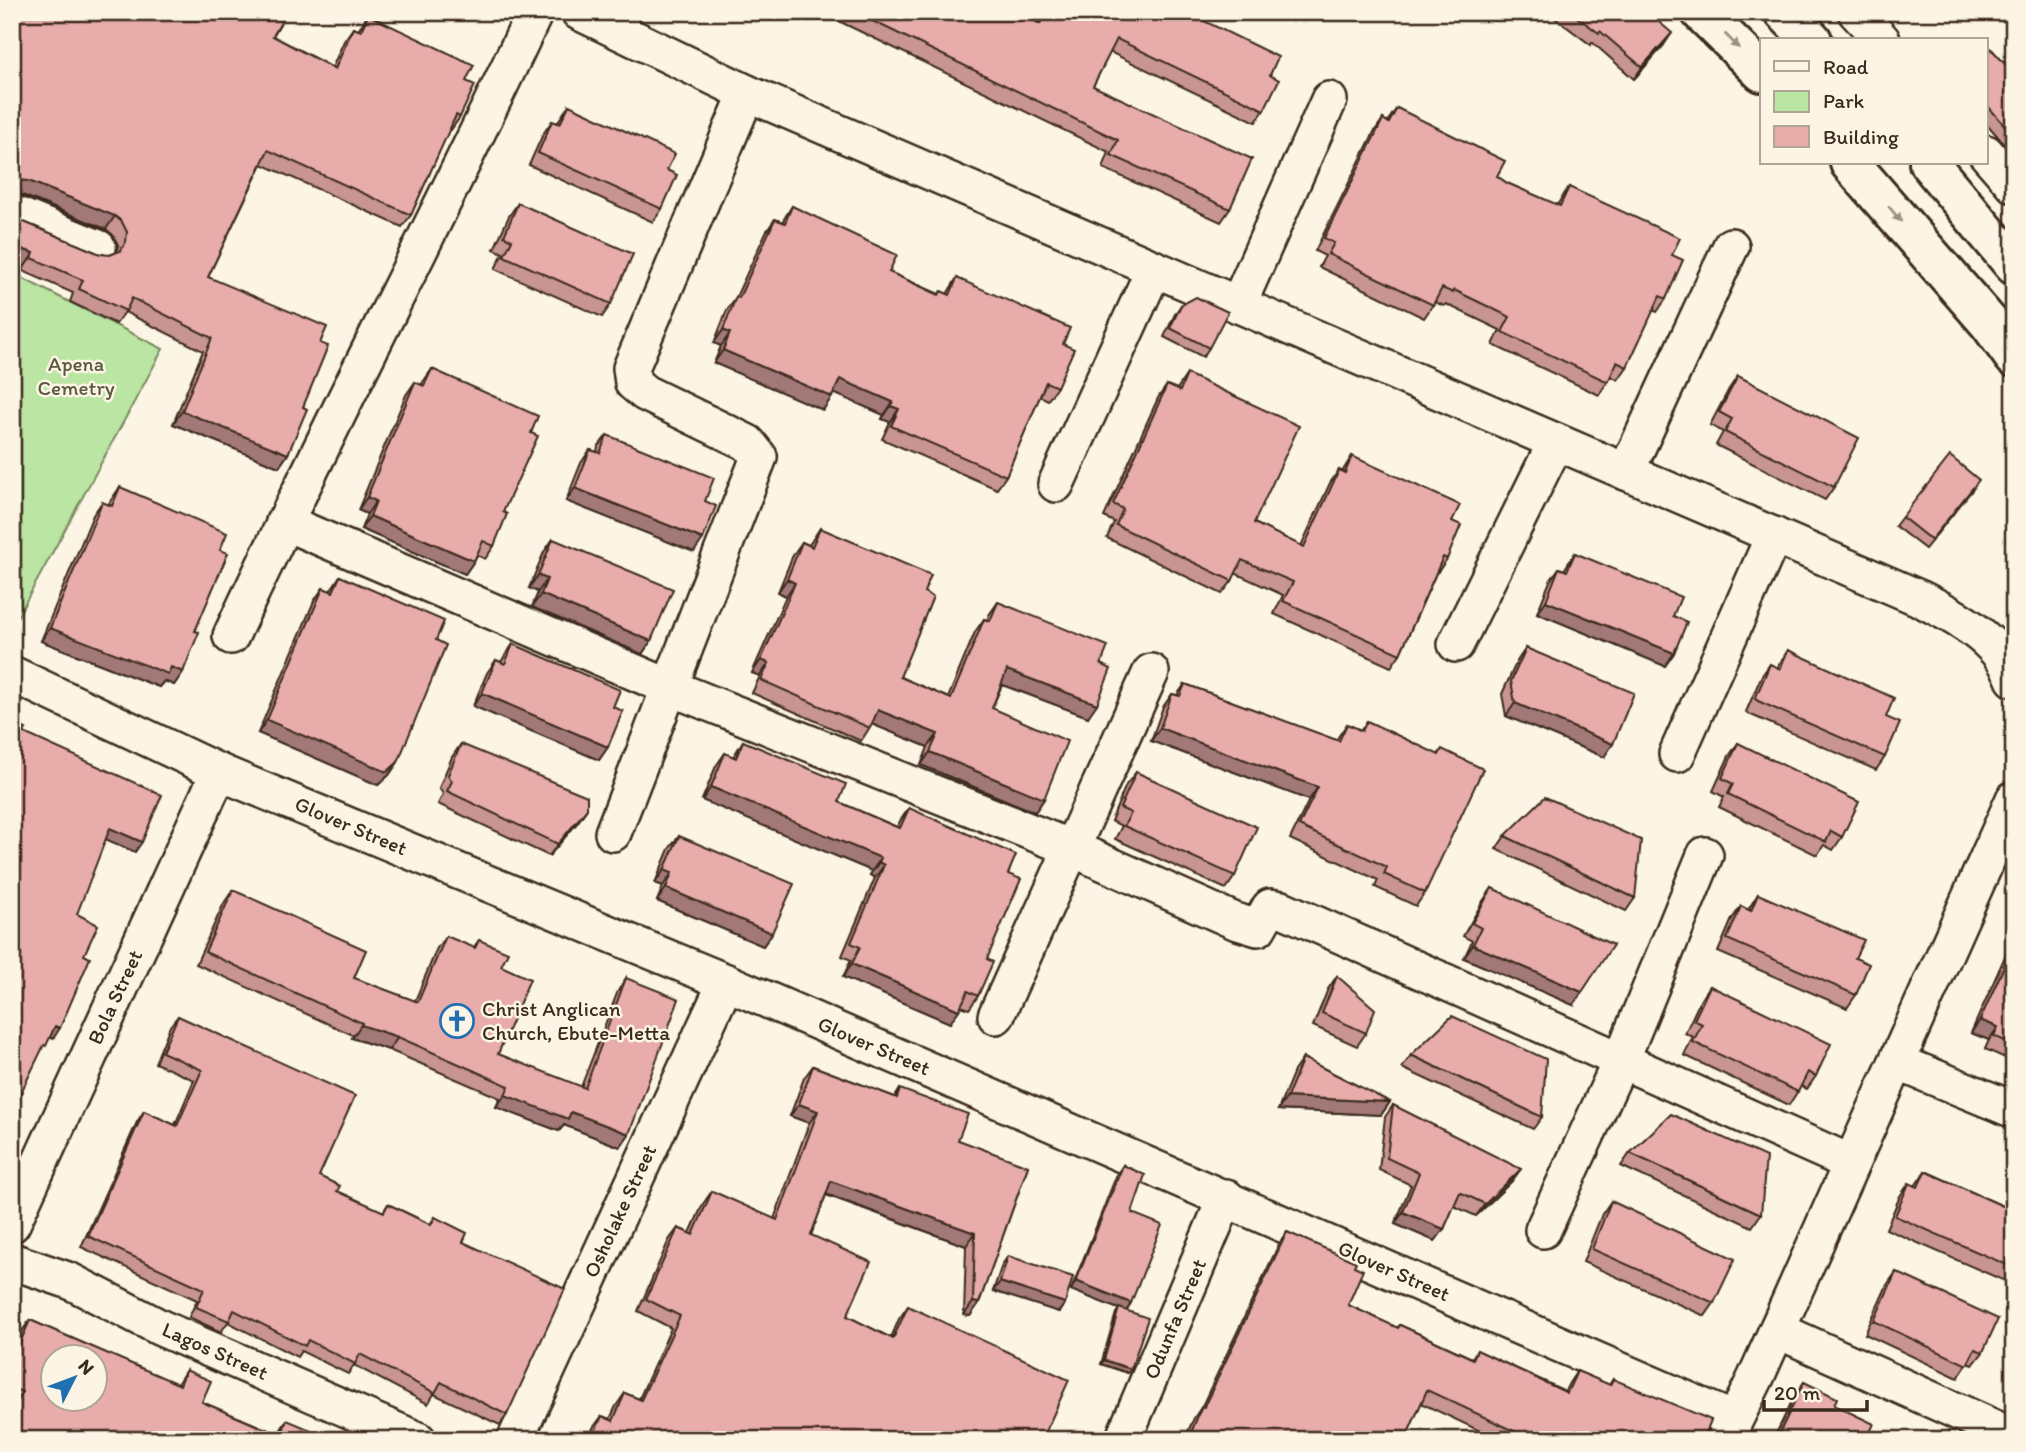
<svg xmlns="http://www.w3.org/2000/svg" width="2026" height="1452" font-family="Itim,sans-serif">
<rect width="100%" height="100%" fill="#fcf5e5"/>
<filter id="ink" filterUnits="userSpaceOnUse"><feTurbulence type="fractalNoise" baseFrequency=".0143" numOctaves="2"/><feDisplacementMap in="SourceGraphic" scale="14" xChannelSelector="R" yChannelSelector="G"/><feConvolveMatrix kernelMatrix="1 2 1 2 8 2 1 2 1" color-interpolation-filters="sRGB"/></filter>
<g filter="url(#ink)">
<path fill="#bae5a2" stroke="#7a8860" stroke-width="2" d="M12,273L163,349L12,627Z"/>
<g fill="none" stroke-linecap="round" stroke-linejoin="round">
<g stroke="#3b2a1e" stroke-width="40">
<g id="minor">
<path d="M579,12L747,93L1919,598C1955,616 1999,639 2014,679"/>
<path d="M1856,12L1882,40"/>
<path d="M1986,153L2014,185"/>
<path d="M12,213L98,248"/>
<path d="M1238,305L1329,100"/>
<path d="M1626,472L1731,246"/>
<path d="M1056,484L1154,269"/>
<path d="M284,522L669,687L1071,848L1235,921L1258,928L1270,907L1282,909L1851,1163"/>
<path d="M231,636C328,426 437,222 535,12"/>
<path d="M1456,644L1556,442"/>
<path d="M12,674L219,772L726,982L1734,1420"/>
<path d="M1677,754L1774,535"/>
<path d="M613,833L759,457L748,443L645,393L633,383L631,368L747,93"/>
<path d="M996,1016L1151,672"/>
<path d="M1897,1062L2014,1110"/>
<path d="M12,1224L219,772"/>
<path d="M1543,1230L1622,1058L1705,855"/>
<path d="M12,1261L70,1281L161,1328L418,1440"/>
<path d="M1777,1330L2014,1437"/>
<path d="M515,1440L726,982"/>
<path d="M1123,1440L1226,1197"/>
<path d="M1725,1440L1756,1377L2014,799"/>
</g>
</g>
<g stroke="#3b2a1e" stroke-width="44">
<g id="major">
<path d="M1701,12L1762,72"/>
<path d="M1784,12L1812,40"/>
<path d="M1850,163L1990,324L2014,357"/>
<path d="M1929,163L2014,265"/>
</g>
</g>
<use href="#minor" stroke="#fcf5e5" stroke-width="35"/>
<use href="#major" stroke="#fcf5e5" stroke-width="38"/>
</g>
<g fill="#c89593" stroke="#3b2a1e" stroke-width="2">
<path d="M12,12L273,36L332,68L344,41L353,28L358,30L368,15L466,81L460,117L451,130L449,129L411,215L402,227L262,164L208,277L320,343L303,407L288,454L279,467L173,424L203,351L125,312L116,324L70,302L73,293L23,271L25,266L12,262V217L100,254L110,255L117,252L118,245L113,235L106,229L20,194H12Z"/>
<path d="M820,12H1017L1038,23L1043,12H1186L1270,75L1264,110L1256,122L1110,52L1093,86L1230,209L1221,222L1103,168L1109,152Z"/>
<path d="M1547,12H1647L1664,45L1634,79L1592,42L1591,45Z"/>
<path d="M1883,12H1893L1889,17Z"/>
<path d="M1986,43L2014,74V155L1986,123Z"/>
<path d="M569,105L667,170L662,209L653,222L529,165L543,134L552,121L557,123Z"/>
<path d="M1397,108L1507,183L1557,205L1569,187L1672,255L1666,299L1657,312L1653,310L1627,367L1618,380L1611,376L1599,395L1493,345L1500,330L1446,304L1444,306L1435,302L1424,318L1319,267L1325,256L1315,251L1374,132L1383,119L1387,122Z"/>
<path d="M518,203L611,304L602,317L495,269L503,253L494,249L509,216Z"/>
<path d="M792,206L889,272L939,294L941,291L947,294L957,278L1063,344L1057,387L1048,400L1040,396L1006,476L997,489L882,439L890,422L882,419L884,415L834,393L823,410L714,363L721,346L714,343L727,310L736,297L766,232L775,219L782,222Z"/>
<path d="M1181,305L1209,348L1203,357L1164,337L1175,314Z"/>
<path d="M432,369L531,433L503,512L494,546L485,559L477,555L474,561L465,574L361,529L367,514L358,510L392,428L406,395L415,382L421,385Z"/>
<path d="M1187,374L1254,523L1301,546L1330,483L1339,470L1342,472L1352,456L1452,521L1447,559L1438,572L1437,571L1400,654L1391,667L1274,614L1283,595L1235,573L1232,581L1222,594L1107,538L1114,522L1104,517L1158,398L1167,385L1177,389Z"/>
<path d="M1738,376L1834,487L1825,500L1716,445L1723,432L1710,425L1729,389Z"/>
<path d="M607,435L705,501L694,552L566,501L581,463L590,450L597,452L598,447Z"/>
<path d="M120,487L220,550L183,672L174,685L164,681L159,687L41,641L93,515L102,502L108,505L111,500Z"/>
<path d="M1973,489L1925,549L1895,526L1902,517Z"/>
<path d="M820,528L924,592L900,677L948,698L975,632L984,619L987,620L989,615L998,602L1101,664L1088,717L1002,685L992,708L1044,799L1035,812L921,765L928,747L872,724L861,741L752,693L760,676L752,673L786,596L778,592L793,555L802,542L809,545Z"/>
<path d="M553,539L651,641L642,654L532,607L538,592L529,588L544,552Z"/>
<path d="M1575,553L1673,616L1674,653L1665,666L1537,613L1550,581L1559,568L1564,570Z"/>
<path d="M340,576L436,640L398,762L389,775L378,785L258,733L314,601L323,588L330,591Z"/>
<path d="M513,644L613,707L608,747L599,760L473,706L487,673L496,660L501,662L504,657Z"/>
<path d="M1526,648L1604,757L1506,716L1502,694L1517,661Z"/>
<path d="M1788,650L1886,717L1885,757L1876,770L1749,714L1746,712L1761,677L1770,664L1777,668Z"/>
<path d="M1185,684L1336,740L1347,724L1361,730L1367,721L1438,755L1442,749L1425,893L1416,906L1375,887L1378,880L1290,839L1309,800L1151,741L1163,707L1172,694L1177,695Z"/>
<path d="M743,741L839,802L897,827L900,821L909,808L1008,874L978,996L969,1009L961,1006L950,1023L843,977L851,960L842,956L875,878L870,875L872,871L702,800L716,766L725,753L733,757Z"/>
<path d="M1738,743L1842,837L1833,850L1824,845L1817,855L1719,807L1724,797L1713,791L1729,756Z"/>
<path d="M461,744L578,822L549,856L438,804L443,794L439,788L452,757Z"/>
<path d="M1136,772L1235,876L1226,889L1115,839L1122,826L1111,821L1126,785Z"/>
<path d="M679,836L772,933L763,946L657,901L663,886L655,883L669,849Z"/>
<path d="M1505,836L1635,898L1626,911L1496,849Z"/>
<path d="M1492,888L1573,1005L1464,958L1472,941L1463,936L1483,901Z"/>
<path d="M233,890L354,978L415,1001L437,948L446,936L473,948L479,940L501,966L498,1054L581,1087L618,991L626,978L629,1134L620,1147L564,1125L559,1131L496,1107L500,1098L389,1050L352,1038L353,1035L196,964L224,903Z"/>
<path d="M1758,894L1855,958L1856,995L1847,1008L1718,952L1732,919L1741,906L1748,910Z"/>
<path d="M2014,936V1062L1985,1049L1989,1040L1971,1033Z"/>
<path d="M1337,976L1366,1033L1357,1046L1313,1026L1328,989Z"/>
<path d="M1710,986L1816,1076L1807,1089L1801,1086L1789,1105L1684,1055L1693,1037L1685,1033L1701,999Z"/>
<path d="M178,1016L319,1176L337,1191L383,1212L388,1204L430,1224L435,1217L463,1242L507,1415L500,1425L434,1394L428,1404L354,1365L348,1374L301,1351L297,1357L228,1322L221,1332L189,1317L197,1300L81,1247L137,1122L144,1111L175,1125L194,1080L155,1063L170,1026Z"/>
<path d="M1411,1055L1542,1117L1533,1129L1402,1068Z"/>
<path d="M1303,1058L1390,1102L1381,1115L1278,1110L1294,1071Z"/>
<path d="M813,1066L895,1097L900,1089L958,1140L1028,1166L979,1303L970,1316L964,1315L966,1246L826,1195L811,1235L847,1316L891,1338L899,1319L908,1306L1042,1440H588L593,1428L602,1416L610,1419L616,1406L625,1393L639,1399L671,1328L638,1311L669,1240L678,1228L690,1233L703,1204L712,1191L774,1219L809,1123L790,1116L804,1078Z"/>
<path d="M1393,1105L1512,1181L1476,1216L1454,1206L1444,1229L1435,1241L1395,1224L1411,1185L1379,1170L1385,1117Z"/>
<path d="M1630,1153L1761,1214L1752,1227L1621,1166Z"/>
<path d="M1123,1165L1132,1213L1126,1310L1131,1369L1128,1373L1101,1364L1116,1313L1119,1309L1071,1290L1117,1174Z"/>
<path d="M1925,1171L2014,1211V1285L1886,1229L1900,1196L1909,1183L1915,1186Z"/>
<path d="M1611,1201L1714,1303L1705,1316L1583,1262L1602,1214Z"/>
<path d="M1287,1232L1354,1266L1348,1305L1397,1328L1400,1325L1472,1358L1477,1350L1565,1391L1569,1383L1577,1371L1609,1385L1613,1379L1703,1440H1499L1421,1403L1405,1440H1184L1194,1418L1202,1406L1279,1244Z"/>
<path d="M1008,1256L1065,1303L1059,1312L993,1291L1002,1265Z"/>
<path d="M1896,1272L1983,1352L1973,1365L1968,1363L1958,1378L1865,1334L1887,1285Z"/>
<path d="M30,1320L177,1384L186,1370L202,1402L278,1434L287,1420L309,1436L12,1440V1408L14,1403L12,1402V1354L22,1331Z"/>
<path d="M1804,1382L1834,1405L1866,1440H1773L1795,1395Z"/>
</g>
<g fill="#a27978" stroke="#3b2a1e" stroke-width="2">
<path d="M1672,33L1664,45L1634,79L1642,67Z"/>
<path d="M18,180L29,181L115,216L106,229L20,194H12V185Z"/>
<path d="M12,246L34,253L25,266L12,262Z"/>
<path d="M723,330L730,333L721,346L714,343Z"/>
<path d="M723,350L832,397L823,410L714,363Z"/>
<path d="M840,379L893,402L884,415L831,392Z"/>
<path d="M891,406L899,409L890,422L882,419Z"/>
<path d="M182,411L288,454L279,467L173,424Z"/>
<path d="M575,488L703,539L694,552L566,501Z"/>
<path d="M367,497L376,501L367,514L358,510Z"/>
<path d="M370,516L474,561L465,574L361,529Z"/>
<path d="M538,575L547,579L538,592L529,588Z"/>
<path d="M787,579L795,583L786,596L778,592Z"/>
<path d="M541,594L651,641L642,654L532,607Z"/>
<path d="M1546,601L1674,653L1665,666L1537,613Z"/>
<path d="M50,628L171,667L183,672L174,685L164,681L159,687L41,641Z"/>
<path d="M761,660L769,663L760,676L752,673Z"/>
<path d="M1007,670L1097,704L1088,717L998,683Z"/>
<path d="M482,693L608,747L599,760L473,706Z"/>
<path d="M1515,703L1613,744L1604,757L1506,716Z"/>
<path d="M878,710L938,734L928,747L869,723Z"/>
<path d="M267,720L398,762L389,775L378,785L258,733Z"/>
<path d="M1160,728L1318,787L1309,800L1151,741Z"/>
<path d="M930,752L1044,799L1035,812L921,765Z"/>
<path d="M711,787L881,858L872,871L702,800Z"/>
<path d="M587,809L578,822L549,856L558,844Z"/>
<path d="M110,828L142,842L135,852L103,838Z"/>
<path d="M879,862L884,865L875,878L870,875Z"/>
<path d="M664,870L672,873L663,886L655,883Z"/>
<path d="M666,888L772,933L763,946L657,901Z"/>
<path d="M1473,945L1582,992L1573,1005L1464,958Z"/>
<path d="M852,964L959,1010L950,1023L843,977Z"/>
<path d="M1980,1020L1998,1027L1989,1040L1971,1033Z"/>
<path d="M361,1025L398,1037L389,1050L352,1038Z"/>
<path d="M55,1026L60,1028L53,1039L48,1036Z"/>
<path d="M505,1095L571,1112L629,1134L620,1147L564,1125L559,1131L496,1107Z"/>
<path d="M1287,1097L1390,1102L1381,1115L1278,1110Z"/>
<path d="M799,1104L818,1111L809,1123L790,1116Z"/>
<path d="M1521,1169L1512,1181L1476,1216L1485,1204Z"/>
<path d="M831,1181L975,1233L966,1246L823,1193Z"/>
<path d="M1403,1212L1444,1229L1435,1241L1395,1224Z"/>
<path d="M1076,1281L1131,1303L1126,1312L1071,1290Z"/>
<path d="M1000,1282L1065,1303L1059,1312L993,1291Z"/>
<path d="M973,1302L979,1303L970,1316L964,1315Z"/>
<path d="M1104,1360L1131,1369L1128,1373L1101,1364Z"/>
<path d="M1676,1435L1688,1440H1673Z"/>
</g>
<g fill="#e8adab" stroke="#3b2a1e" stroke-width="2" fill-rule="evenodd">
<path d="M12,12H287L273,36L335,69L353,28L361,31L368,15L474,65L466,81L475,85L460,117L456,115L411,215L268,150L208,277L327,327L320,343L328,346L303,407L307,409L288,454L182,411L212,338L132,298L126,311L79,289L83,280L32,258L34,253L12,246V217L100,254L110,255L120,251L126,242L127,232L122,222L115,216L29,181L18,180L12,185Z"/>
<path d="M854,12H1017L1040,24L1046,12H1186L1278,57L1270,75L1279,80L1264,110L1117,39L1093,86L1252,159L1230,209L1111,155L1118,140Z"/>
<path d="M1570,12H1647L1672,33L1642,67L1600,31L1599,33Z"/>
<path d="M1986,43L2014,74V136L1986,104Z"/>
<path d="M569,105L675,154L667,170L677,175L662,209L538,153L552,121L560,124Z"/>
<path d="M1397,108L1505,161L1497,176L1507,183L1560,206L1569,187L1680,238L1672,255L1683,260L1666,299L1660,296L1627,367L1617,362L1608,382L1502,332L1510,317L1454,290L1453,293L1442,288L1433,305L1328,254L1334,243L1324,238L1383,119L1389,123Z"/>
<path d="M518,203L633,254L611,304L504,256L512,240L504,236Z"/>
<path d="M792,206L897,255L889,272L939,295L941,291L950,295L957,278L1070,328L1063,344L1074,349L1057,387L1046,382L1006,476L891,426L899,409L891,406L893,402L840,379L832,397L723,350L730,333L723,330L736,297L739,298L775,219L785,223Z"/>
<path d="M1196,297L1228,312L1209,348L1170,328L1181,305Z"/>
<path d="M432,369L538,416L531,433L538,436L503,512L507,514L494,546L483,541L474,561L370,516L376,501L367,497L401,415L415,382L424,386Z"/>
<path d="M1187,374L1299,426L1254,523L1304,547L1339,470L1345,473L1352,456L1460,505L1452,521L1461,525L1447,559L1443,557L1400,654L1283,601L1293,582L1242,560L1232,581L1116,525L1123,509L1113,504L1167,385L1180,391Z"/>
<path d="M1738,376L1859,438L1834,487L1725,432L1732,419L1719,412Z"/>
<path d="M607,435L714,478L705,501L716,506L703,539L575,488L590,450L600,453Z"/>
<path d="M1950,456L1979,480L1931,540L1902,517Z"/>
<path d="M120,487L227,533L220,550L228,553L195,631L199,632L183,672L171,667L168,674L50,628L102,502L112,506Z"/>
<path d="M820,528L931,575L924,592L933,597L900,677L951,699L984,619L990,621L998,602L1108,646L1101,664L1111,669L1097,704L1007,670L992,708L1067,741L1044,799L930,752L938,734L878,710L870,728L761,680L769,663L761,660L795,583L787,579L802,542L812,547Z"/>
<path d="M553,539L673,589L651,641L541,594L547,579L538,575Z"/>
<path d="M1575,553L1681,597L1673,616L1687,622L1674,653L1546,601L1559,568L1567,571Z"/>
<path d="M340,576L444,621L436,640L446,645L398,762L387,772L267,720L323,588L333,592Z"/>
<path d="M513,644L620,690L613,707L623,711L608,747L482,693L496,660L505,664Z"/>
<path d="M1526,648L1634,693L1613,744L1515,703L1511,681Z"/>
<path d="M1788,650L1894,698L1886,717L1900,723L1885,757L1758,701L1755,699L1770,664L1780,669Z"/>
<path d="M1185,684L1339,741L1347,724L1362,731L1367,721L1439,755L1442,749L1483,769L1425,893L1384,874L1387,867L1299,826L1318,787L1160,728L1172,694L1180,696Z"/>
<path d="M12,723L26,729L24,733L162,795L142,842L110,828L77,914L98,925L84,955L90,958L60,1028L55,1026L46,1046L44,1045L12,1111Z"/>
<path d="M743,741L846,784L839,802L894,826L900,828L909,808L1016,855L1008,874L1021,879L987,959L993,962L978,996L968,991L959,1010L852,964L860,947L851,943L884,865L879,862L881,858L711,787L725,753L736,758Z"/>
<path d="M1738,743L1859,802L1842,837L1831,831L1826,842L1728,794L1733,784L1722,778Z"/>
<path d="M461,744L587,796V809L558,844L447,791L452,781L448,775Z"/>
<path d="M1136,772L1257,827L1235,876L1124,826L1131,813L1120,808Z"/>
<path d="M1545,797L1641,840L1635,898L1505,836Z"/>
<path d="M679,836L794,884L772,933L666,888L672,873L664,870Z"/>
<path d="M1492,888L1613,945L1582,992L1473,945L1481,928L1472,923Z"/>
<path d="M233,890L366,950L354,978L418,1002L446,936L475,948L479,940L508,952L501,966L530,979L498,1054L585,1088L626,978L679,999L629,1134L571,1112L568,1119L505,1095L509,1086L398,1037L361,1025L362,1023L205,952Z"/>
<path d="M1758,894L1864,940L1855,958L1869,964L1856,995L1727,939L1741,906L1751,911Z"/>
<path d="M2014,944V1045L1994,1036L1998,1027L1980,1020Z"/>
<path d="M1337,976L1375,1009L1366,1033L1322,1013Z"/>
<path d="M1710,986L1831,1044L1816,1076L1808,1072L1798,1092L1693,1042L1702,1024L1694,1020Z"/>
<path d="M178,1016L355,1096L319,1176L340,1186L337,1191L384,1212L388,1204L431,1225L435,1217L467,1233L463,1242L565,1289L507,1415L441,1382L435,1393L360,1354L355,1364L308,1340L305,1346L234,1310L229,1321L196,1307L204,1289L88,1236L144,1111L177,1126L202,1070L162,1052Z"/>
<path d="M1452,1016L1546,1059L1542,1117L1411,1055Z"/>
<path d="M1303,1058L1390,1102L1287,1097Z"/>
<path d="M813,1066L897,1098L900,1089L968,1114L958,1140L1028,1166L979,1303L973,1302L975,1233L831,1181L811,1235L871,1262L847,1316L893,1339L908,1306L1069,1380L1042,1440H591L602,1416L613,1421L625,1393L641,1400L680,1316L646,1299L678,1228L693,1235L712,1191L777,1220L818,1111L799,1104Z"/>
<path d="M1393,1105L1521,1169L1485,1204L1460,1192L1444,1229L1403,1212L1419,1173L1387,1158Z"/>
<path d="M1671,1114L1766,1157L1761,1214L1630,1153Z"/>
<path d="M1123,1165L1145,1175L1132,1213L1162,1225L1131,1303L1076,1281Z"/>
<path d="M1925,1171L2014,1211V1268L1895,1216L1909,1183L1918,1187Z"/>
<path d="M1611,1201L1735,1259L1714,1303L1592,1249Z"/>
<path d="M1287,1232L1356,1262L1354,1266L1363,1270L1348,1305L1398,1328L1400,1325L1473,1359L1477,1350L1567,1393L1577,1371L1610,1385L1613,1379L1711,1420L1703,1440H1688L1676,1435L1674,1440H1533L1427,1390L1405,1440H1188L1202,1406L1204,1407Z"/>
<path d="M1008,1256L1073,1277L1065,1303L1000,1282Z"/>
<path d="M1896,1272L1998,1319L1983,1352L1975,1349L1967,1365L1874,1321Z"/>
<path d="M1119,1308L1148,1318L1131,1369L1104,1360Z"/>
<path d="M30,1320L180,1385L186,1370L211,1381L202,1402L281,1436L287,1420L311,1430L309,1436L318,1440H12V1414L22,1392L12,1388V1374L14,1371L12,1370V1361ZM52,1357H94V1399H52Z"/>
<path d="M1804,1382L1837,1398L1834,1405L1874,1424L1866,1440H1776Z"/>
</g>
<defs><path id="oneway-solid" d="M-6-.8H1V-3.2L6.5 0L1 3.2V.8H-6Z" transform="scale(1.75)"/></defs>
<g fill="#9c9082">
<use href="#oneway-solid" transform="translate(1732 41) rotate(46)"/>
<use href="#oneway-solid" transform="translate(1895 214) rotate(50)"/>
</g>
</g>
<defs>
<g id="church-ring" transform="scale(1.75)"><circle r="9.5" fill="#fcf5e5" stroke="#1f6fb2" stroke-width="1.5"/><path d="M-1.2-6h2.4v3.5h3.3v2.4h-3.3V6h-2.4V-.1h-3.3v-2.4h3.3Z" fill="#1f6fb2"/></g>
</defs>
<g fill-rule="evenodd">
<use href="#church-ring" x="457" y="1021"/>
</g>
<g text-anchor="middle" stroke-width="5" stroke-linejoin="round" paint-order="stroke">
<g font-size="21" fill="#5b593f" stroke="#fcf5e5">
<text x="76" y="371">Apena<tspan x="76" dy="24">Cemetry</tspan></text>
</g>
<g font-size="21" fill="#3b2a1e" stroke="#fcf5e5">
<text transform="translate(351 826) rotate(23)" y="7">Glover Street</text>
<text transform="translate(115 997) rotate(-65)" y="7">Bola Street</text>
<text transform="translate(874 1046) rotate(23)" y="7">Glover Street</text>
<text transform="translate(620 1211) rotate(-65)" y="7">Osholake Street</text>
<text transform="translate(1394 1271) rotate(24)" y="7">Glover Street</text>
<text transform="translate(1175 1319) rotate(-67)" y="7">Odunfa Street</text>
<text transform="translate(215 1351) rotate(24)" y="7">Lagos Street</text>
</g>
<g font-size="21" fill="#3b2a1e" stroke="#fcf5e5" text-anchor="start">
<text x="482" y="1016">Christ Anglican<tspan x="482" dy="24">Church, Ebute-Metta</tspan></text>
</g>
</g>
<rect width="2026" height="1452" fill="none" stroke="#fcf5e5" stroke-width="42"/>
<rect x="21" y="21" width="1984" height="1410" fill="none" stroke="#3b2a1e" stroke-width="2.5" filter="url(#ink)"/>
<rect x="1760" y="38" width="228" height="126" fill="#fcf5e5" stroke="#afa495" stroke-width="2"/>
<rect x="1774" y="61" width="35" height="10" fill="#fcf5e5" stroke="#afa495" stroke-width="2"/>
<text x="1823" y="74" font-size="21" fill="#3b2a1e">Road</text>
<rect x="1774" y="91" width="35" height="21" fill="#bae5a2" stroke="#afa495" stroke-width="2"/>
<text x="1823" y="108" font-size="21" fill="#3b2a1e">Park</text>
<rect x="1774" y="126" width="35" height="21" fill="#e8adab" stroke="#afa495" stroke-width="2"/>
<text x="1823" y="144" font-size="21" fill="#3b2a1e">Building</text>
<g transform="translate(74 1378) rotate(48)"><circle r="33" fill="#fcf5e5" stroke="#afa495" stroke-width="2"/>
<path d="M0-5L12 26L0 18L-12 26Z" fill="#1f6fb2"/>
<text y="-10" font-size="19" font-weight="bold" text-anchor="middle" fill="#3b2a1e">N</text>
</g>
<path d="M1764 1400v10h103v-10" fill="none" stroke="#3b2a1e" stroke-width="3.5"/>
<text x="1774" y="1400" font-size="21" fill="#3b2a1e" stroke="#fcf5e5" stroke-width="5" paint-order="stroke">20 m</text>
</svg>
